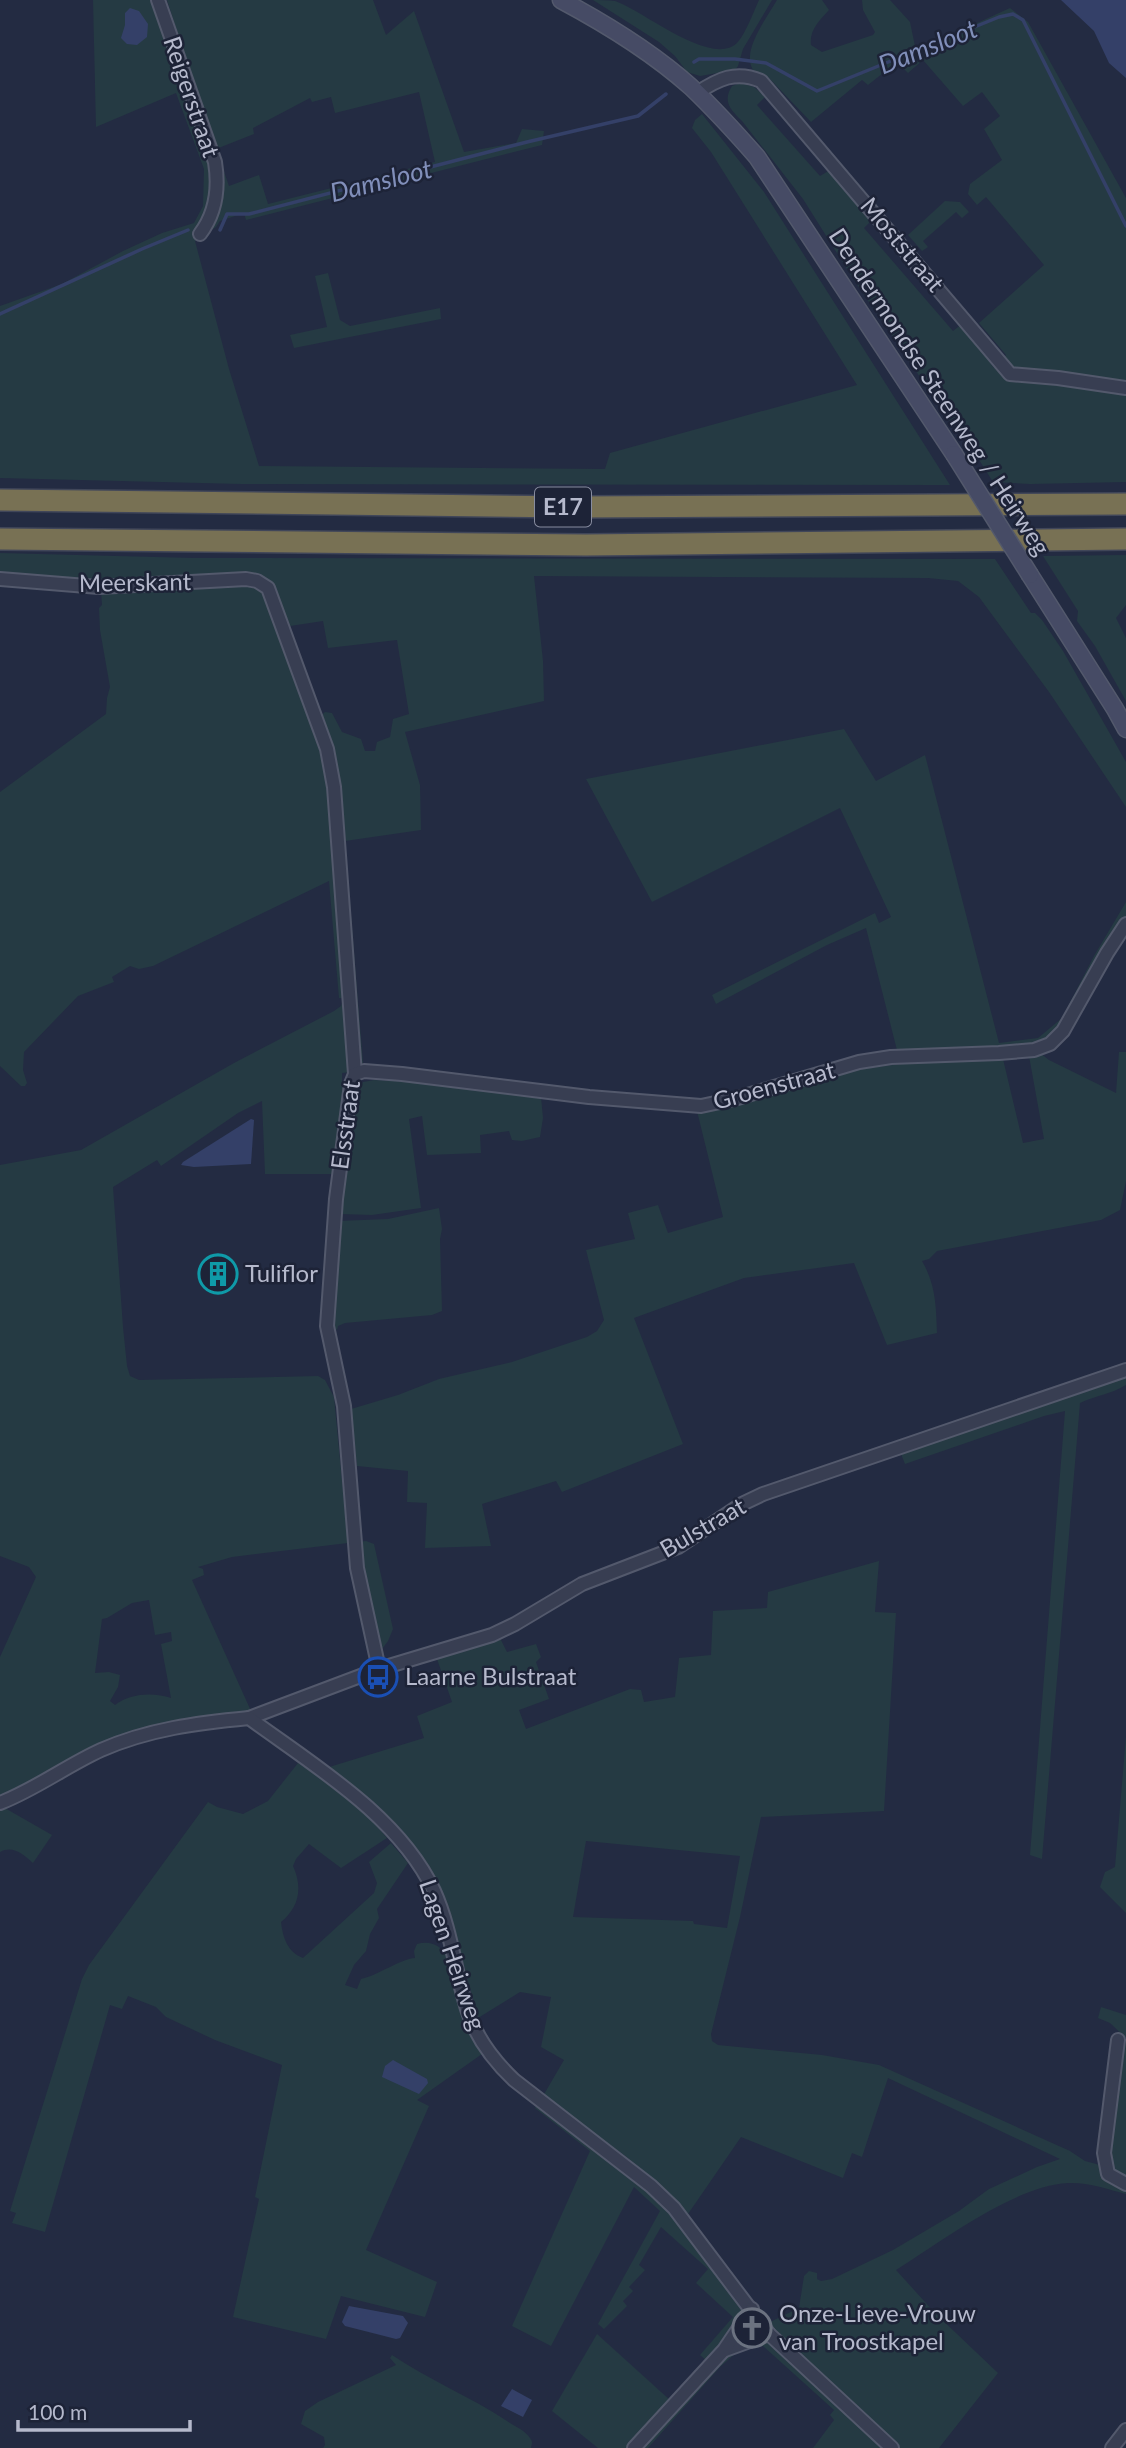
<svg xmlns="http://www.w3.org/2000/svg" width="1126" height="2448" font-family="Lato,sans-serif">
<rect width="100%" height="100%" fill="#232b42"/>
<g fill="#253a43" fill-rule="evenodd">
<path d="M93,0H154L194,85L167,0H373L386,35L414,11L464,152L516,143L522,129L544,131L542,145L246,220L244,213L220,221L216,227L195,241L229,369L259,466L605,469L610,453L857,385L711,152L692,128L695,120L702,114L764,192L950,485L241,484L0,478V306L62,284L123,251L162,233L194,223L203,206L204,169L176,93L96,127ZM419,92L435,162L268,204L259,175L229,186L216,149L254,134L253,128L310,98L312,102L331,97L335,113Z"/>
<path d="M593,0C600,0 608,0 615,1C641,9 711,68 737,43C745,35 754,11 759,0H772L743,49L738,66L735,70L700,76L687,72L675,56L659,42Z"/>
<path d="M777,0H822L829,10C820,20 809,30 811,45L822,52L873,35L875,32L863,10L862,0H890L910,22L916,51L1010,8L1028,22L1126,198V482L1030,484L993,482L959,428L956,430L852,277L803,199L742,121C731,110 722,102 732,86L741,83L754,87L765,97L757,105L820,176L830,170L872,220L864,228L953,331L962,324L994,368L1006,355L979,323L1044,265L986,197L977,205L968,194L970,184L1002,160L984,129L1000,116L982,92L963,106L923,60L908,73L897,62L868,85L862,80L811,122L768,77L753,70C741,50 767,18 777,0Z"/>
<path d="M945,201L960,202L969,212L962,218L956,212L923,241L928,247L922,251L908,235Z"/>
<path d="M328,273L340,320L350,326L440,308L441,319L294,348L290,335L327,327L315,276Z"/>
<path d="M0,553L194,558L995,559L1031,613H1035L1042,620L1063,651L1126,762V807L1049,692L979,597L958,581L928,578L534,576L543,661L544,701L405,732L420,785L421,830L345,841L363,1063L357,1065L336,766L322,715L325,712L332,713L342,732L361,739L365,751H375L377,742L390,737L393,719L409,714L397,640L328,648L323,621L290,626L281,604L267,583L100,582L0,575Z"/>
<path d="M1126,555V605L1116,618L1126,638V701L1095,646L1077,621L1078,611L1043,556Z"/>
<path d="M248,584L257,588L264,594L316,733L325,768L351,1072L342,1073V1082L347,1083L333,1174H265L262,1101L238,1113L161,1166L157,1160L113,1187L123,1327L127,1366L130,1376L139,1380L318,1376L325,1380L334,1397L348,1543L232,1557L198,1567L203,1569L204,1575L192,1580L251,1711L178,1721L103,1742L0,1797V1657L36,1577L29,1567L0,1556V1165L81,1150L234,1063L334,1011L341,1006L344,998H339L329,881L153,966L139,969L130,966L112,977L114,982L78,996L24,1052L23,1070L27,1083L25,1086H21L0,1066V792L106,714L107,698L110,687L100,630L99,608L102,605L101,590ZM149,1600L155,1635L171,1632L172,1641L161,1644L171,1698C154,1692 130,1693 115,1705L110,1701L118,1687L120,1675L109,1672L95,1673L102,1619L107,1618L132,1603Z"/>
<path d="M844,729L876,781L925,755L999,1043L1038,1038L1062,1018L1094,956L1126,902V918L1065,1023L1052,1037L1038,1044L898,1054L866,928L827,945L716,1004L712,995L875,913L879,923L891,917L840,808L652,902L586,779Z"/>
<path d="M1119,1052H1126V1181L1120,1210L1101,1220L937,1251L929,1259L922,1261C936,1285 936,1307 937,1333L887,1345L854,1263L744,1278L634,1318L683,1444L562,1492L556,1481L482,1504L491,1546L425,1548L427,1503L407,1502L408,1471L357,1466L351,1409L398,1395L439,1379L512,1362L587,1337L597,1331L604,1320L586,1250L635,1239L628,1213L658,1205L668,1233L723,1217L697,1111C741,1111 780,1089 821,1078C880,1062 942,1061 1003,1059L1023,1143L1044,1139L1029,1056L1040,1053L1049,1060L1116,1093Z"/>
<path d="M374,1080L438,1083L541,1097L543,1118L540,1137L522,1141L512,1140L509,1131L480,1135L481,1153L427,1155L422,1116L409,1119L421,1208L372,1215L340,1214L358,1088L363,1082Z"/>
<path d="M439,1208L442,1229L440,1239L442,1311L432,1315L345,1323L338,1326L337,1330L333,1326L338,1221L388,1219Z"/>
<path d="M1126,1362V1385C1111,1394 1095,1396 1080,1403L1042,1859L1030,1855L1065,1411L1044,1416L905,1464L901,1454L1092,1388L1116,1376L1112,1368Z"/>
<path d="M366,1541L374,1544L393,1629L388,1641L382,1649L378,1643L357,1542Z"/>
<path d="M879,1561L875,1612L896,1613L884,1811L761,1817L740,1917L711,2034L712,2041L718,2045L822,2055L879,2065L1070,2151L1085,2161L1100,2165L1126,2187V2194C1108,2189 1087,2182 1068,2183C1014,2186 942,2241 896,2270L935,2313L998,2373L939,2448H899L774,2334L768,2323L799,2308L804,2276L809,2271L817,2273V2279L821,2281L832,2279L893,2250L959,2211L989,2189L1037,2167L1060,2159L888,2078L862,2157L852,2153L843,2178L741,2137L688,2214L628,2158L543,2096L564,2060L541,2047L551,1997L520,1992L478,2018L455,1933L439,1888L326,1768L424,1738L417,1716L452,1702L437,1659L500,1638L507,1652L536,1644L541,1657L536,1662L549,1699L519,1710L526,1729L630,1689L641,1690L644,1702L675,1697L679,1658L711,1655L713,1611L767,1608L768,1592ZM586,1841L740,1856L727,1928L694,1924L693,1921L573,1917Z"/>
<path d="M1126,1736V1913L1100,1887L1105,1872L1115,1867Z"/>
<path d="M298,1763C332,1784 362,1807 387,1838L341,1868L309,1844L296,1859L293,1866C303,1888 299,1907 281,1922C283,1939 288,1952 303,1958L374,1893L377,1883L369,1862L391,1843L408,1863L377,1909L379,1918L370,1934L366,1951L354,1965L345,1985L357,1989L361,1979C379,1975 400,1959 415,1958L414,1951L417,1944C430,1940 440,1945 448,1956L467,2026L482,2054L417,2100L429,2106L366,2250L437,2282L425,2317L341,2296L326,2339L233,2317L259,2199L255,2197L282,2065L215,2040L166,2017L156,2007L128,1996L122,2009L110,2005L45,2232L12,2223L16,2213L10,2211L82,1979L89,1965L208,1802L217,1807L243,1814L268,1801Z"/>
<path d="M3,1807L52,1835L33,1863C23,1854 13,1845 0,1852V1808Z"/>
<path d="M1101,2007L1126,2015V2177C1114,2171 1111,2166 1109,2152L1126,2038L1110,2023L1098,2018Z"/>
<path d="M538,2103L645,2188L671,2212L744,2309L740,2323L707,2361L700,2355L733,2317L696,2283L708,2269L661,2227L639,2265L645,2270L629,2287L633,2291L623,2301L627,2306L604,2329L598,2324L660,2211L634,2187L551,2346L512,2326L590,2151L535,2108Z"/>
<path d="M597,2334L671,2401L627,2448H598L552,2411Z"/>
<path d="M763,2341L771,2343L884,2448H813L834,2420L830,2415L834,2410L763,2346H755L736,2353L720,2367L648,2448H639L725,2355Z"/>
<path d="M392,2355C429,2380 471,2397 507,2421C514,2426 525,2430 530,2438C533,2443 532,2442 531,2448H323L325,2445L324,2437L301,2424L305,2411L318,2402L396,2365L390,2358Z"/>
</g>
<g fill="#344068">
<path d="M1061,0H1126V78L1109,63L1094,31Z"/>
<path d="M130,8L139,11L148,24L147,37L137,45L127,44L121,38L125,25V13Z"/>
<path d="M251,1119L254,1120L251,1164L194,1167L181,1165L183,1162Z"/>
<path d="M393,2060L427,2079L428,2083L419,2094L382,2077L385,2066Z"/>
<path d="M349,2306L403,2316L408,2323L400,2338L396,2339L345,2326L342,2322Z"/>
<path d="M512,2389L532,2400L523,2417L501,2406Z"/>
</g>
<g fill="none" stroke-linecap="round" stroke-linejoin="round">
<g stroke="#344068" stroke-width="3.5">
<path d="M694,62L699,59H735L766,63L817,91L999,17L1013,14L1023,20L1126,226"/>
<path d="M220,230L227,214H249L527,142L638,116L666,94"/>
<path d="M0,314L142,249L188,230"/>
</g>
<g stroke="#53596c" stroke-width="16">
<g id="street">
<path d="M158,0L215,162C219,187 216,213 200,234"/>
<path d="M697,93C718,79 736,70 761,81L1010,374L1058,378L1126,388"/>
<path d="M0,579L99,587L246,579L257,581L268,588L327,749L334,787L355,1074L351,1084L336,1199L327,1326L344,1406L357,1568L379,1669"/>
<path d="M355,1074L364,1071L402,1074L589,1097L701,1106L734,1099L859,1062L891,1057L999,1053L1034,1050L1050,1044L1063,1031L1107,953L1126,924"/>
<path d="M249,1718L379,1669L492,1635L515,1624L582,1584L678,1547L742,1504L763,1494L1126,1370"/>
<path d="M0,1803C36,1789 66,1766 101,1750C149,1729 197,1723 249,1718C313,1765 399,1816 434,1891C452,1931 455,1974 469,2015C478,2040 494,2061 514,2080L651,2186L674,2208L769,2334L892,2448"/>
<path d="M1118,2040L1104,2153L1108,2174L1126,2184"/>
<path d="M725,2350L769,2334"/>
<path d="M634,2448L724,2350L752,2309"/>
<path d="M1112,2448L1126,2430"/>
</g>
</g>
<g stroke="#53596c" stroke-width="19">
<g id="secondary">
<path d="M561,0C606,24 652,52 691,87C714,109 736,133 757,157L954,454"/>
<path d="M1030,575L1115,709L1126,729"/>
</g>
</g>
<g stroke="#404659" stroke-width="24">
<g id="highway">
<path d="M0,500L578,507L1126,504"/>
<path d="M0,539L586,545L1126,539"/>
</g>
</g>
<use href="#street" stroke="#383e52" stroke-width="12"/>
<use href="#secondary" stroke="#464b65" stroke-width="16"/>
<use href="#highway" stroke="#787154" stroke-width="21"/>
<g stroke="#53596c" stroke-width="19" stroke-linecap="butt">
<path id="secondary-bridge" d="M954,454L1030,575"/>
</g>
<use href="#secondary-bridge" stroke="#464b65" stroke-width="16"/>
</g>
<defs>
<g id="building-ring" transform="scale(2.0125)"><circle r="9.5" fill="#1d2337" stroke="#0f9aa8" stroke-width="1.5"/><path d="M-4-6H4V6H1V3H-1V6H-4ZM-2.5-4.3h1.7v1.8h-1.7ZM.8-4.3h1.7v1.8H.8ZM-2.5-1h1.7V.8h-1.7ZM.8-1h1.7V.8H.8Z" fill="#0f9aa8"/></g>
<g id="bus-ring" transform="scale(2.0125)"><circle r="9.5" fill="#1d2337" stroke="#1a4fb4" stroke-width="1.5"/><path d="M-5-6H5V4H4V6H2V4H-2V6H-4V4H-5ZM-3.5-4V0h7V-4ZM-3.5 1.2v1.5H-2V1.2ZM2 1.2v1.5H3.5V1.2Z" fill="#1a4fb4"/></g>
<g id="church-ring" transform="scale(2.0125)"><circle r="9.5" fill="#1d2337" stroke="#6b7280" stroke-width="1.5"/><path d="M-1.2-6h2.4v3.5h3.3v2.4h-3.3V6h-2.4V-.1h-3.3v-2.4h3.3Z" fill="#6b7280"/></g>
</defs>
<g fill-rule="evenodd">
<use href="#building-ring" x="218" y="1274"/>
<use href="#bus-ring" x="378" y="1677"/>
<use href="#church-ring" x="752" y="2328"/>
</g>
<g text-anchor="middle" stroke-width="5" stroke-linejoin="round" paint-order="stroke">
<rect fill="#1d2337" stroke="#878c9f" stroke-width="2" x="535" y="487.5" width="56" height="39" rx="5"/>
<g font-size="23" font-weight="bold" fill="#b5b9cc">
<text x="563" y="515">E17</text>
</g>
<g font-size="24" fill="#b5b9cc" stroke="#1d2337">
<text transform="translate(191 97) rotate(71)" y="8">Reigerstraat</text>
<text transform="translate(902 245) rotate(50)" y="8">Moststraat</text>
<text transform="translate(939 392) rotate(57)" y="8">Dendermondse Steenweg / Heirweg</text>
<text transform="translate(135 583) rotate(-1)" y="8">Meerskant</text>
<text transform="translate(774 1086) rotate(-15)" y="8">Groenstraat</text>
<text transform="translate(346 1125) rotate(-82)" y="8">Elsstraat</text>
<text transform="translate(703 1528) rotate(-30)" y="8">Bulstraat</text>
<text transform="translate(452 1955) rotate(71)" y="8">Lagen Heirweg</text>
</g>
<g font-size="24" fill="#b5b9cc" stroke="#1d2337" text-anchor="start">
<text x="245" y="1282">Tuliflor</text>
<text x="405" y="1685">Laarne Bulstraat</text>
<text x="779" y="2322">Onze-Lieve-Vrouw<tspan x="779" dy="28">van Troostkapel</tspan></text>
</g>
<g font-size="26" font-style="italic" fill="#818fba" stroke="#1d2337">
<text transform="translate(928 47) rotate(-22)" y="9">Damsloot</text>
<text transform="translate(381 181) rotate(-14)" y="9">Damsloot</text>
</g>
</g>
<path d="M18 2420v10h172v-10" fill="none" stroke="#b5b9cc" stroke-width="3.5"/>
<text x="28" y="2420" font-size="21" fill="#b5b9cc" stroke="#1d2337" stroke-width="5" paint-order="stroke">100 m</text>
</svg>
